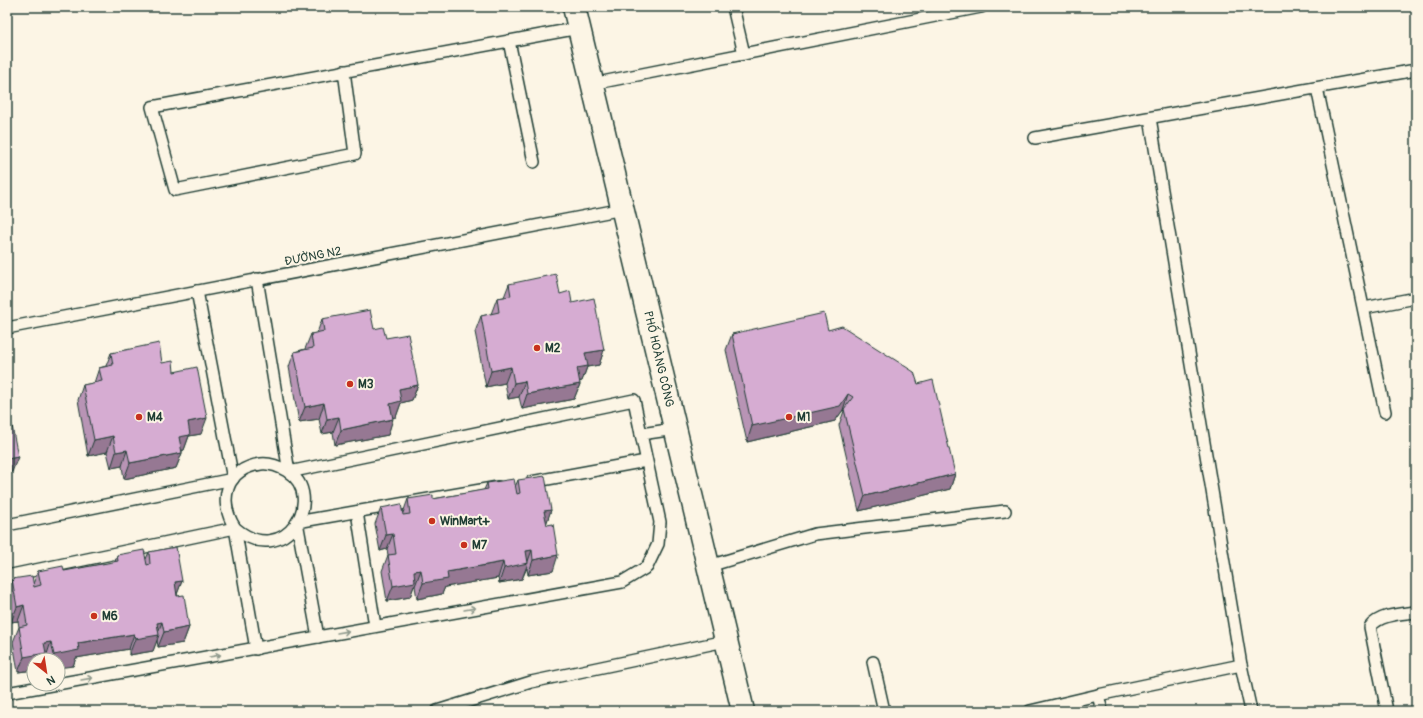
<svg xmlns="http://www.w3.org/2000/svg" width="1423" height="718" font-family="Pangolin,sans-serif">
<rect width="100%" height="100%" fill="#fcf5e5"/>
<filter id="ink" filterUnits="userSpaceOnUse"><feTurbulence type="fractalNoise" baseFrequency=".025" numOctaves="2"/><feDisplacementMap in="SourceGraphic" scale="8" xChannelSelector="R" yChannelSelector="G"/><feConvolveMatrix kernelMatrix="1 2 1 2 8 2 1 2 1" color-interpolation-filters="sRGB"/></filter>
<g filter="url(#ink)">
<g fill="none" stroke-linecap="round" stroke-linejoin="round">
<g stroke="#1f3d34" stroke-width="14">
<g id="service">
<path d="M733,7L744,54"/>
<path d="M509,41L534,162"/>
<path d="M344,71L355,154L175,190L152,107L579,28"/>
<path d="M592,84L981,7"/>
<path d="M1317,88L1385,412"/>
<path d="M1150,118L1241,665L1251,711"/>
<path d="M1035,138L1416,70"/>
<path d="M257,279L289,472L634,400L641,434"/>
<path d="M1364,308L1416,298"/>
<path d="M7,328L623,209"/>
<path d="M531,482L646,461"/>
<path d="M357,512L375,626"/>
<path d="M7,525L233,479L197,291"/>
<path d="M235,528C285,571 328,496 287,471C278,466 270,463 261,464C225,469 218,501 235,528L256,649"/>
<path d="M709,566L815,534L1005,511"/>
<path d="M7,576L235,528"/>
<path d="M318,637L297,522L498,487"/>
<path d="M873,662L884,711"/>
<path d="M7,693L622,582L647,567L658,544L660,522L641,434L675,429"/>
<path d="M1098,695L1102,711"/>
<path d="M437,711L531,682L725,641"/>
<path d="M1030,711L1098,695L1241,665"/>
<path d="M1387,711L1370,627C1380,614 1401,614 1416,612"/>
</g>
</g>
<g stroke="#1f3d34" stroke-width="25">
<path id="minor" d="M574,7L743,711"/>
</g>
<use href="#service" stroke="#fcf5e5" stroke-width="11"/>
<use href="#minor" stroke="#fcf5e5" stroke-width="22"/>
</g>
<g fill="#b894b5" stroke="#1f3d34">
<path d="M509,284L560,294L572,303L604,350L599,365L587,367L582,381L579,382L580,384L574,399L522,409L519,397L508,399L505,383L486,387L475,332L481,316L491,314L497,298L504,297Z"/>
<path d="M322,319L374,329L386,338L418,385L412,400L401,403L396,417H393L388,435L335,445L333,432L322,434L319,419L299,422L289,367L294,352L305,349L311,334L317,333Z"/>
<path d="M828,330L918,384L955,474L950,489L859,511L839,425L844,411L843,410L835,421L747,442L726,350L732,334Z"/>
<path d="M111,353L162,363L174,372L201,434L189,436L184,450L182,451V453L176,468L124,479L122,466L111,468L107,452L88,456L78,400L83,385L94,383L99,368L106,366Z"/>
<path d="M518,480L551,510L546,523L553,571L528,575L527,568L522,579L499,583L498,578L445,587L442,594L417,599L415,586H414L410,597L387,601L382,571L388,555L387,549L380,551L375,524L381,508L403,513L408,499H433L484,490L487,483L515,487Z"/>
<path d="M149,552L182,581L177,594L189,627L183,643L158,647L157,640L153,651L129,655V649L76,658L73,666L58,660H46V657L44,658L43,660H34V670L18,672L13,642L19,627L18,621L11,622L7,599V593L12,579L33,584L38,571H64L115,562L117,555L146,559Z"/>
</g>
<g fill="#967893" stroke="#1f3d34">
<path d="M604,350L599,365L587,367L582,381L571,383L577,368L585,353Z"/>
<path d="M511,367L505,383L486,387L491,371Z"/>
<path d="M525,381L519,397L508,399L514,383Z"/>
<path d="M580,384L574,399L522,409L527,394Z"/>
<path d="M418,385L412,400L401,403L396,417L384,419L390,404L399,389Z"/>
<path d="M848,394L843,410L835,421L747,442L752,426Z"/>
<path d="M324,403L319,419L299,422L305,407Z"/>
<path d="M339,417L333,432L322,434L327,419Z"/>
<path d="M207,418L201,434L189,436L184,450L173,452L179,437L188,422Z"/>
<path d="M393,419L388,435L335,445L341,430Z"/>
<path d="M113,436L107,452L88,456L94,440Z"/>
<path d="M127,450L122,466L111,468L116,452Z"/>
<path d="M182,453L176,468L124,479L130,463Z"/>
<path d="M18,457L12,472L7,473V459Z"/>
<path d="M955,474L950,489L859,511L865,496Z"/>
<path d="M551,510L546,525L544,511Z"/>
<path d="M393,534L387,549L380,551L386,535Z"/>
<path d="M532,550L527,564L528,563L522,579L499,583L504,568L526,551Z"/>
<path d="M558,555L553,571L528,575L533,560Z"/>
<path d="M503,562L498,578L445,587L442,594L417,599L423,583L447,572Z"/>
<path d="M421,570L415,586H414L410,597L387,601L393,586L414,571Z"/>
<path d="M182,581L176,597L175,582Z"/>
<path d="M24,605L18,621L11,622L17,607Z"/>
<path d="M162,622L157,635H159L153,651L129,655L135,639L157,623Z"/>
<path d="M189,627L183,643L158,647L164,632Z"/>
<path d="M134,634L129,649L76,658L73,666L58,668V660H52L54,655L78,643Z"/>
<path d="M51,642L46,657L44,658L43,660H34V670L18,672L24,657L44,643Z"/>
</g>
<g fill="#d6acd2" stroke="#1f3d34">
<path d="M556,274L560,294L570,291L572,303L594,298L604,350L585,353L588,366L577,368L580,384L527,394L525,381L514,383L511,367L491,371L481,316L499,312L497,298L511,296L509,284Z"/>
<path d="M370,310L374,329L383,327L386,338L408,334L418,385L399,389L401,401L390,404L393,419L341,430L339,417L327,419L324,403L305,407L294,352L313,348L311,334L324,331L322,319Z"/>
<path d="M824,313L828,330L842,326L914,372L918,384L933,380L955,474L865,496L844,409L853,397L848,394L840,406L752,426L732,334Z"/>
<path d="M159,343L162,363L173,361L174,372L197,367L207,418L188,422L190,435L179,437L182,453L130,463L127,450L116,452L113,436L94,440L83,385L102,381L99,368L113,365L111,353Z"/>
<path d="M7,405H8L18,457L7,459Z"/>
<path d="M545,476L551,510L544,511L547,525L553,524L558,555L533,560L532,550L526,551L528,563L504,568L503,562L447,572L448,579L423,583L421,570L414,571L415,582L393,586L388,555L396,554L393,534L386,535L381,508L401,504L403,515L410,514L408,499L433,495V499L488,489L487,483L514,479L517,494L520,493L518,480Z"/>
<path d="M176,547L182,581L175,582L177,596L184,595L189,627L164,632L162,622L157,623L159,635L135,639L134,634L78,643L79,650L54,655L51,642L44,643L46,653L24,657L19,627L27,625L24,605L17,607L12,579L32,576L34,587L41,585L38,571L63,566L64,571L118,561L117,555L144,550L147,565L150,564L149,552Z"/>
</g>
<defs><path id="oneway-shaft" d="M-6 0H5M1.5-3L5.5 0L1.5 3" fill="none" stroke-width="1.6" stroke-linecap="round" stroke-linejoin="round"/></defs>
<g stroke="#8e998c">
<use href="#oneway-shaft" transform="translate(470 609) rotate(-10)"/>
<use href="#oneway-shaft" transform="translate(343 632) rotate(-10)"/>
<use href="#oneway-shaft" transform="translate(215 656) rotate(-10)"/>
<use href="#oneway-shaft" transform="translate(87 679) rotate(-10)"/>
</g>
</g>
<g fill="#c8321e" stroke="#fcf5e5" stroke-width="1.5">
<circle cx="537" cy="348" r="4"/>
<circle cx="350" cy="384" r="4"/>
<circle cx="139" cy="417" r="4"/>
<circle cx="789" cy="417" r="4"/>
<circle cx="432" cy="521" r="4"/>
<circle cx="464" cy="545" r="4"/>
<circle cx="94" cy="616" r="4"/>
</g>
<g text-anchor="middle" stroke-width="4" stroke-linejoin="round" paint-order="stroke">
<g font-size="12" fill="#1f3d34" stroke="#fcf5e5">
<text transform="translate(313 256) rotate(-11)" y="4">ĐƯỜNG N2</text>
<text transform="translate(659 359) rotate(77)" y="4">PHỐ HOÀNG CÔNG</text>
</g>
<g font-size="12" font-weight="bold" fill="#1f3d34" stroke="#fcf5e5" text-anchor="start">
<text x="545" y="352">M2</text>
<text x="358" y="388">M3</text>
<text x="147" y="421">M4</text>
<text x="797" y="421">M1</text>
<text x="440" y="525">WinMart+</text>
<text x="472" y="549">M7</text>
<text x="102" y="620">M6</text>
</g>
</g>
<rect width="1423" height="718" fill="none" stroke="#fcf5e5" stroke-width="24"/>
<rect x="12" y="12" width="1399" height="694" fill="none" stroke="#1f3d34" stroke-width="1.5" filter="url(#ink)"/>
<g transform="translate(46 672) rotate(150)"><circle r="19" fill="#fcf5e5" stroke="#a4ab9e"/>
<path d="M0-3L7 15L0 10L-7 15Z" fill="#c8321e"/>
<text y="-6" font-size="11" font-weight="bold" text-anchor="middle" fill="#1f3d34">N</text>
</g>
</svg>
